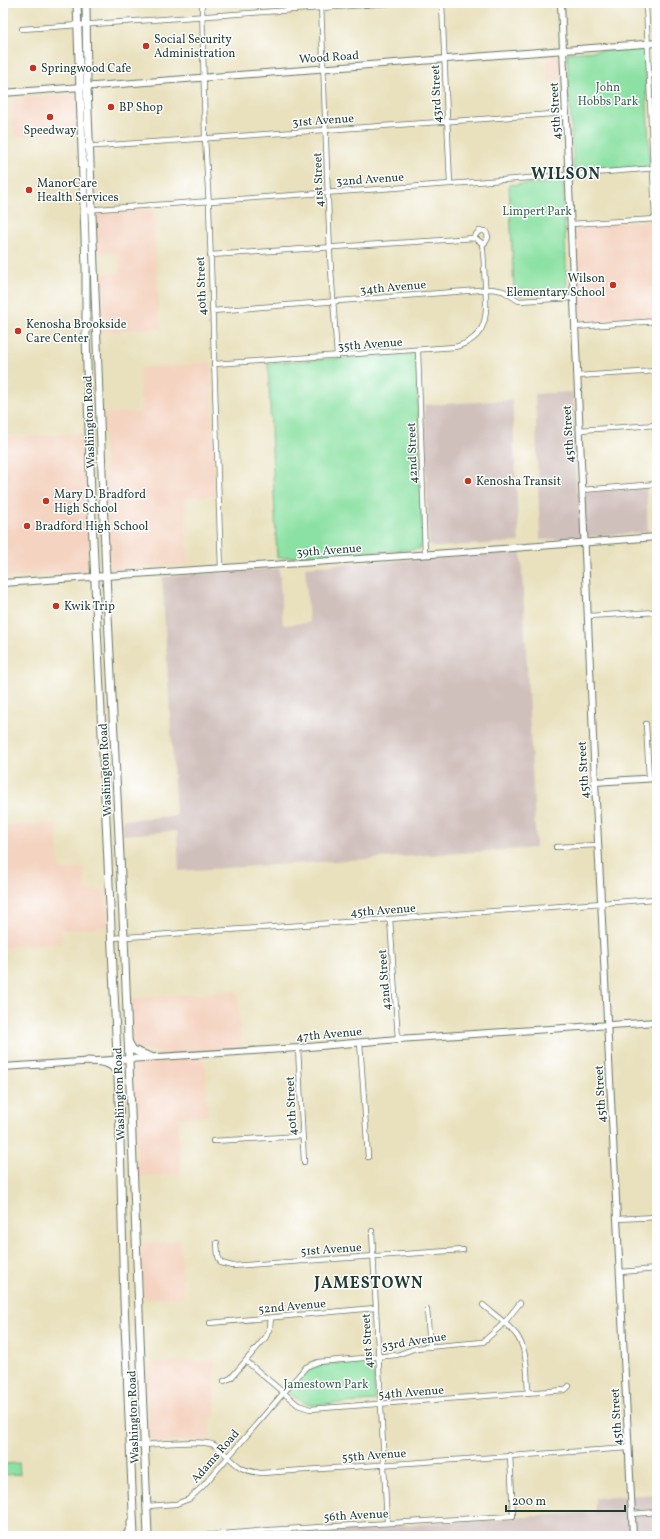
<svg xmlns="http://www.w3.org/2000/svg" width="660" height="1539" font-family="Vollkorn,serif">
<rect width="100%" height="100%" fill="#fff"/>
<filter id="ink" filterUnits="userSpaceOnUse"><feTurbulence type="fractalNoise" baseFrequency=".025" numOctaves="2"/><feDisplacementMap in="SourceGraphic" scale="8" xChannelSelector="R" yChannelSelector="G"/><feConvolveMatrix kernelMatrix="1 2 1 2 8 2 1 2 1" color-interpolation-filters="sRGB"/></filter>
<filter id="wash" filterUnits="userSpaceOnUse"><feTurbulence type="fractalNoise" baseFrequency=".012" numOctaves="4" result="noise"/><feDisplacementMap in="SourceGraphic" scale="16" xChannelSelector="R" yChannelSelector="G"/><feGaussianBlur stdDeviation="0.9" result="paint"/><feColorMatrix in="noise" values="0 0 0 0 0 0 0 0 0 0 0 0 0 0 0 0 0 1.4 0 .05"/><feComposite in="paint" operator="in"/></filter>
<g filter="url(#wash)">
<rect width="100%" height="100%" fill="#e9e1be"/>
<g fill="#f4d3c0">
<path d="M557,55L560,57L561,80L548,81L547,56Z"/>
<path d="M67,95H75L77,98L78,134L14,136L12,99Z"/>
<path d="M153,208L160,328L101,332L97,274L120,272L119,254L113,252L95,253V214L98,212Z"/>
<path d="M657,220V317L584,323L579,322L578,309L575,231L577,227Z"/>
<path d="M211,362L216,496L185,498L188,565L112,569L109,567L108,563L103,414L141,412L140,369Z"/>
<path d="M86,433L90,564L89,570L79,572L3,578V438Z"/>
<path d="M56,823L59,870L84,868L86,891L107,890L108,927L62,930V943L3,947V826Z"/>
<path d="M237,991L241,1047L204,1049L208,1116L178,1118L181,1174L138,1177L133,1068L138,1062L160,1059L161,1051H143L135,1049L131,1039L130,998Z"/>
<path d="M180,1241L184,1297L144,1299L140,1244Z"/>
<path d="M214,1360L216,1416L209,1417L210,1440H199L153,1443L150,1441L148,1435L146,1364Z"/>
</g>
<g fill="#d0c0bc">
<path d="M573,392L576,492L646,487L648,532L540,540L535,394Z"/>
<path d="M512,400L519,542L437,547L431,546L429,542L424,405Z"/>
<path d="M521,551L536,848L179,871L177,831L123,835L122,820L176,816L162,577L279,568L283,625L309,623L305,567Z"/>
<path d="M657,1494V1536H331L330,1530L595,1512V1498Z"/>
</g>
<g fill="#8be1a3" stroke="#558f6c">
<path d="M644,48L650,167L574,172L567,53Z"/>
<path d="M563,182L567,292L520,295L515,293L514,290L509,185Z"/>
<path d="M413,354L416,357L423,543L419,549L277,558L268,363Z"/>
<path d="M373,1362L375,1401L311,1405L300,1401L288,1392L308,1369L318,1364Z"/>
<path d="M19,1463L20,1474L3,1475V1464Z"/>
</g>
</g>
<g filter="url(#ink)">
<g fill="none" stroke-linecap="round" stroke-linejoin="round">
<g stroke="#667664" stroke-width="6">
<g id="street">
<path d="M202,3L205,138L209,206L221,569"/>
<path d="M321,3L330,255L337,356"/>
<path d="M442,3L450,184"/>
<path d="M646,3L655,219"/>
<path d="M22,29L392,3"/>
<path d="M82,147L567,113"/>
<path d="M84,210L450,184L657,168"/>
<path d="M570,224L657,219"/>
<path d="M473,238L479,231H485C490,236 488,241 482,245"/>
<path d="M210,255L475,238L482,243C484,256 484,269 485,283C487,312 490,338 455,347L214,364"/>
<path d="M212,311L492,289L503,291L519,301L573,298"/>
<path d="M575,327L657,321"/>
<path d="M418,350L425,554"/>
<path d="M577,376L657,371"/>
<path d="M579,430L657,425"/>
<path d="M582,490L657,484"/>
<path d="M588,616L657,612"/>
<path d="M646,724L649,778"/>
<path d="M556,847L598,845"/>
<path d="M390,919L398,1039"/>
<path d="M112,938L390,919L655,899"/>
<path d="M360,1042L368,1157"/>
<path d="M298,1048L304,1162"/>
<path d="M213,1141L302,1136"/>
<path d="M617,1219L657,1217"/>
<path d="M372,1231L387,1523"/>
<path d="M217,1243L218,1256L221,1263L232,1266L463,1250"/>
<path d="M620,1272L657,1269"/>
<path d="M483,1305C492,1313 514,1328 519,1339C528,1355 527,1376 528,1393"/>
<path d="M427,1310L430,1346"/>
<path d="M210,1323L375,1308"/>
<path d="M246,1361L298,1405L310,1409L565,1390L569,1386"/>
<path d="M224,1381L231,1378L266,1337L270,1327L271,1318"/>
<path d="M131,1446C147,1445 202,1439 214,1445C224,1451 231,1461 240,1467C246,1471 254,1472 261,1473L629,1448"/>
<path d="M147,1506L176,1504L189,1499L203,1486L306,1367L318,1362L397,1355L416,1348L483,1342L504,1323L520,1303"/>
<path d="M632,1514L657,1512"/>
<path d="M201,1536L269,1530L513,1516L510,1455"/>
</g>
</g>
<g stroke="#667664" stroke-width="8">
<g id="secondary">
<path d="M561,3L595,782L633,1536"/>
<path d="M3,93L657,43"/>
<path d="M3,583L462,552L657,537"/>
<path d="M595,782L657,778"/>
<path d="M3,1067L298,1048L398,1039L657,1022"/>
</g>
</g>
<g stroke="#667664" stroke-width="9">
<g id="primary">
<path d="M77,3L86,267V334L91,497L119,1099L124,1301L134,1536"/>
<path d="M86,3L87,86L106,575L124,937L148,1536"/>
<path d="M129,1043L133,1050L151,1057"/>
<path d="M88,1061C99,1062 112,1061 117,1073"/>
<path d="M126,1536L131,1528V1522"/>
</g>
</g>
<use href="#street" stroke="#fff" stroke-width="4.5"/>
<use href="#secondary" stroke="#fff" stroke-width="6"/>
<use href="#primary" stroke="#fff" stroke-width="7"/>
</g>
</g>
<g fill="#c8321e" stroke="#fff" stroke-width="1.5">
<circle cx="146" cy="46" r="4"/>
<circle cx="33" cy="68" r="4"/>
<circle cx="111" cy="107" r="4"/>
<circle cx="50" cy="117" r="4"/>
<circle cx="29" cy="190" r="4"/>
<circle cx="613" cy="285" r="4"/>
<circle cx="18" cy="331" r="4"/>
<circle cx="468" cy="481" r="4"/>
<circle cx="46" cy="501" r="4"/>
<circle cx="27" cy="526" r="4"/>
<circle cx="56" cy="606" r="4"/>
</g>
<g text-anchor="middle" stroke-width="3" stroke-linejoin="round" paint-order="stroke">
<g font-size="12" fill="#1f3d34" stroke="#fff" text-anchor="start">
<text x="154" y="43">Social Security<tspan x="154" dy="14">Administration</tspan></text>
<text x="41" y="72">Springwood Cafe</text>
<text x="119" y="111">BP Shop</text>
<text x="50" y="134" text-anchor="middle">Speedway</text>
<text x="37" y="187">ManorCare<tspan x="37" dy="14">Health Services</tspan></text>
<text x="605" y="282" text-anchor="end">Wilson<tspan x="605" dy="14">Elementary School</tspan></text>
<text x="26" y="328">Kenosha Brookside<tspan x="26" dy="14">Care Center</tspan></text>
<text x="476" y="485">Kenosha Transit</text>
<text x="54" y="498">Mary D. Bradford<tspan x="54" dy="14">High School</tspan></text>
<text x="35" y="530">Bradford High School</text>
<text x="64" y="610">Kwik Trip</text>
</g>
<g font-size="12" fill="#1f3d34" stroke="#fff">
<text transform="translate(329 57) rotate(-4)" y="4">Wood Road</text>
<text transform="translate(436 94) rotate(-92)" y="4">43rd Street</text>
<text transform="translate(555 111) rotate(-93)" y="4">45th Street</text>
<text transform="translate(323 120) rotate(-4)" y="4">31st Avenue</text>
<text transform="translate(370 179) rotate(-4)" y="4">32nd Avenue</text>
<text transform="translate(318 180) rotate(-92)" y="4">41st Street</text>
<text transform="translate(201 286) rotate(-92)" y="4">40th Street</text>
<text transform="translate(393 287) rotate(-5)" y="4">34th Avenue</text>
<text transform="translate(370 344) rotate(-4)" y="4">35th Avenue</text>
<text transform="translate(89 422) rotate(-92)" y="4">Washington Road</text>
<text transform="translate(568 434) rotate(-93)" y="4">45th Street</text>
<text transform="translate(412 453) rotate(-92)" y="4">42nd Street</text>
<text transform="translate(329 550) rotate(-4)" y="4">39th Avenue</text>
<text transform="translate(105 770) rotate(-93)" y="4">Washington Road</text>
<text transform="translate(583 770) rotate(-93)" y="4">45th Street</text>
<text transform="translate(383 910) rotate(-4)" y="4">45th Avenue</text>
<text transform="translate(384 980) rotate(-94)" y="4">42nd Street</text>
<text transform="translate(329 1034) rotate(-5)" y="4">47th Avenue</text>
<text transform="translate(119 1094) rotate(-92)" y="4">Washington Road</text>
<text transform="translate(600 1094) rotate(-93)" y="4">45th Street</text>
<text transform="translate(291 1106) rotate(-93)" y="4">40th Street</text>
<text transform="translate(331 1249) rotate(-4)" y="4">51st Avenue</text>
<text transform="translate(292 1306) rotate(-5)" y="4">52nd Avenue</text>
<text transform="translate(367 1341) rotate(-93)" y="4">41st Street</text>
<text transform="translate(414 1341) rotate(-9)" y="4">53rd Avenue</text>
<text transform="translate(411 1392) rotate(-4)" y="4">54th Avenue</text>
<text transform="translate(133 1417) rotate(-92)" y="4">Washington Road</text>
<text transform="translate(616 1417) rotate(-93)" y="4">45th Street</text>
<text transform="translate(374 1455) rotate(-4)" y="4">55th Avenue</text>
<text transform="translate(215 1456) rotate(-49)" y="4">Adams Road</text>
<text transform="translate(356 1515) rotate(-3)" y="4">56th Avenue</text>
</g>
<g font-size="12" fill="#3a6650" stroke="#fff">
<text x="608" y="91">John<tspan x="608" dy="14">Hobbs Park</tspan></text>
<text x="537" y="215">Limpert Park</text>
<text x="326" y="1388">Jamestown Park</text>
</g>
<g font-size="16" font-weight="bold" letter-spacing="1" fill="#1f3d34" stroke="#fff">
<text x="566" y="179">WILSON</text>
<text x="369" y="1288">JAMESTOWN</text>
</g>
</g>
<rect width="660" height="1539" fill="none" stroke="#fff" stroke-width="16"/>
<path d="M506 1505v6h119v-6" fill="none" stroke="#1f3d34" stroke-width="2"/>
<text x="512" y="1505" font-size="12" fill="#1f3d34" stroke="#ffffff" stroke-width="3" paint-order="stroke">200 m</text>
</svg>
